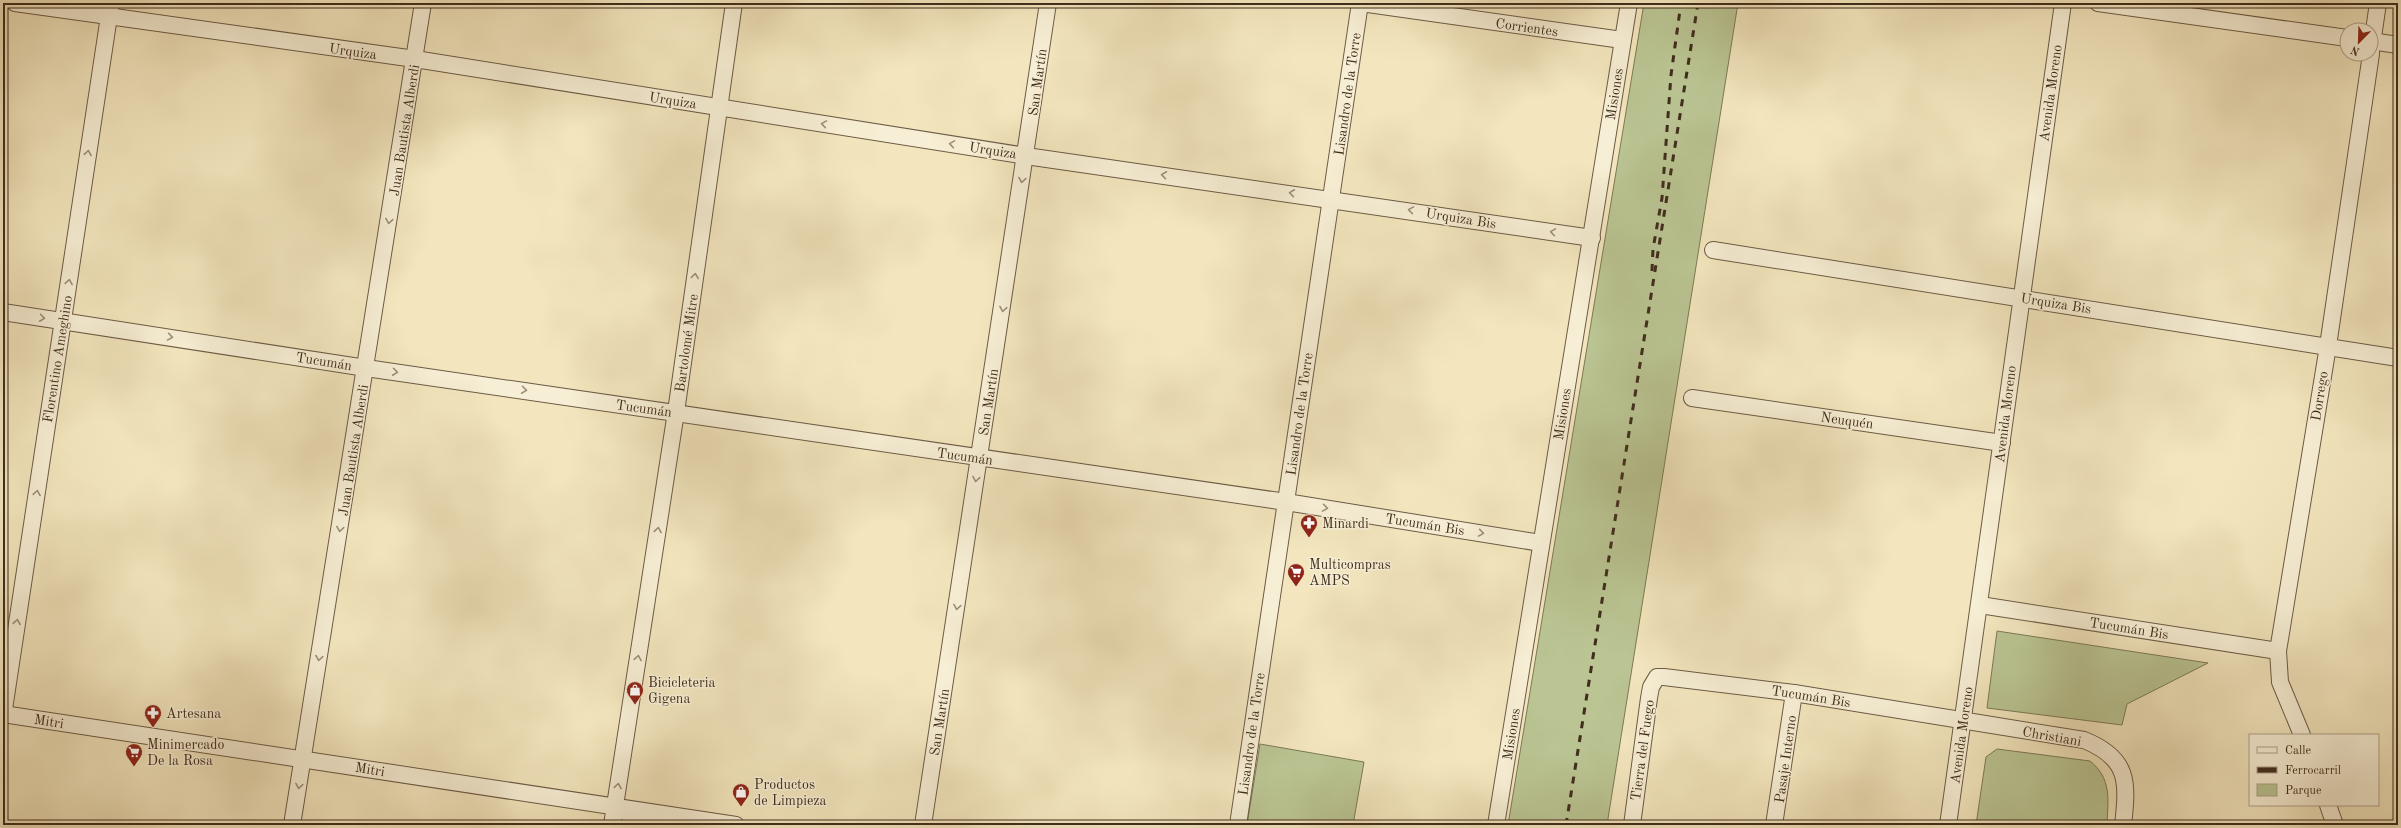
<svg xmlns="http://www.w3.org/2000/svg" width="2401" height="828" font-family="'Old Standard TT',serif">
<rect width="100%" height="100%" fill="#f3e6be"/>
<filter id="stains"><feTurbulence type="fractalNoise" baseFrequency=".005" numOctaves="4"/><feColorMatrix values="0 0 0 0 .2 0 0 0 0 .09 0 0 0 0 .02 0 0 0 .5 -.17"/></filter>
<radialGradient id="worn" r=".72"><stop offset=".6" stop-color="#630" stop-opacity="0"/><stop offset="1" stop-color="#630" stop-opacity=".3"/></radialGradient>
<g fill="#bac593" stroke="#7d7958">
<path d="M1644,3H1738L1607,825H1508Z"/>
<path d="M1997,631L2208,663L2127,704L2122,725L1987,708Z"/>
<path d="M1260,744L1364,762L1353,825H1247Z"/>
<path d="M1997,749L2090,761C2112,779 2108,799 2107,825H1976L1986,757Z"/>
</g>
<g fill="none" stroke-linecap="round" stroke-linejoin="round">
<g stroke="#6d5b45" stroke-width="18">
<g id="street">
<path d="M15,3L415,59L1026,156L1592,238"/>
<path d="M1361,3L1622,40"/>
<path d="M2098,3L2347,38"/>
<path d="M2371,41L2398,45"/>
<path d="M2371,51L2378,3"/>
<path d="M1713,250L2398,358"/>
<path d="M3,312L366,368L1286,502L1541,543"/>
<path d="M1692,398L2002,443"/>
<path d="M1980,605L2278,651"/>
<path d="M3,714L736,825"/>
<path d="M3,716L111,3"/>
<path d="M2302,735L2280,682L2278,651L2328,346L2371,54"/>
<path d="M2328,805L2335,825"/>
<path d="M625,812L648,825"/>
<path d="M292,825L423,3"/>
<path d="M612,825L676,412L734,3"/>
<path d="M923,825L1048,3"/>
<path d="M1238,825L1360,3"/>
<path d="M1496,825L1629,3"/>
<path d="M1632,825L1649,698L1651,687L1657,677H1664L1794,693L2084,740C2129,758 2128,782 2123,825"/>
<path d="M1774,825L1794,693"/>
<path d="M1948,825L2063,3"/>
</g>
</g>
<use href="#street" stroke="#f7efd5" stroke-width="16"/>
<g stroke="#402d1d" stroke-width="3" stroke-dasharray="7 7" stroke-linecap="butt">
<path d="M1652,271L1653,249L1662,198L1671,75L1681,3"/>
<path d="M1566,825L1698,3"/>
</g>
</g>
<defs><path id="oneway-chevron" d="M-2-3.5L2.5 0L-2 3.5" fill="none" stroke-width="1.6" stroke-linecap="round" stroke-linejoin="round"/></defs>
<g stroke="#9c8e79">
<use href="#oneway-chevron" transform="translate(824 124) rotate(-171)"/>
<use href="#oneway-chevron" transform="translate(952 144) rotate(-171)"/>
<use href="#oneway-chevron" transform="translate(88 153) rotate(-81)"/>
<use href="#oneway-chevron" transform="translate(1164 175) rotate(-172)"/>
<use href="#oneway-chevron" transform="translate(1022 180) rotate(99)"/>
<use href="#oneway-chevron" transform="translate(1292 193) rotate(-172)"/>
<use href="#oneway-chevron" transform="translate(1411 210) rotate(-171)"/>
<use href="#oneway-chevron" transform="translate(389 221) rotate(99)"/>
<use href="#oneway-chevron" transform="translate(1553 232) rotate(-171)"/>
<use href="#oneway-chevron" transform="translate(695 276) rotate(-82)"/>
<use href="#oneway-chevron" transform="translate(69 282) rotate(-81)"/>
<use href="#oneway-chevron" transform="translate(1003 309) rotate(99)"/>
<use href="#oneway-chevron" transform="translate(42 318) rotate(8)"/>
<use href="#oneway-chevron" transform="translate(170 337) rotate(9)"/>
<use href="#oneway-chevron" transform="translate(395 372) rotate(8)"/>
<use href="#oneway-chevron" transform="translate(524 390) rotate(8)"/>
<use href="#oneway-chevron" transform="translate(976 479) rotate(99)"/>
<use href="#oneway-chevron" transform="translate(37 493) rotate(-81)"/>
<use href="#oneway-chevron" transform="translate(1325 508) rotate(9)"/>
<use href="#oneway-chevron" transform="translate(340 529) rotate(99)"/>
<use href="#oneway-chevron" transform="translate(658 530) rotate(-81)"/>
<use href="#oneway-chevron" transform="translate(1481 533) rotate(9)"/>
<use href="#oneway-chevron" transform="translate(957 607) rotate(99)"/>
<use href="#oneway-chevron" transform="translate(17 622) rotate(-81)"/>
<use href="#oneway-chevron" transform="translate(319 658) rotate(99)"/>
<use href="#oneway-chevron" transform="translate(638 658) rotate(-81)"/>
<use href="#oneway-chevron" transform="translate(299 786) rotate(99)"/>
<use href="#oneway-chevron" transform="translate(618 786) rotate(-81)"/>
</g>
<defs>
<g id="pharmacy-pin" transform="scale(0.9)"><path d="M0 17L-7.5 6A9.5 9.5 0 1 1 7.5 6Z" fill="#8f2418" stroke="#f7efd5"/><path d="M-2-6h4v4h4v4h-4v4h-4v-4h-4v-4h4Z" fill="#fff"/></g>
<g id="supermarket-pin" transform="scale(0.9)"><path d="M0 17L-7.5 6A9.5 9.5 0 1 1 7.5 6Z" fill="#8f2418" stroke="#f7efd5"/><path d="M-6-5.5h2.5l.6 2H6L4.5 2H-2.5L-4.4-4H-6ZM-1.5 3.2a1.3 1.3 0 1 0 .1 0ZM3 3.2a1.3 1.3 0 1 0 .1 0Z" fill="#fff"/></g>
<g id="shop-pin" transform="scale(0.9)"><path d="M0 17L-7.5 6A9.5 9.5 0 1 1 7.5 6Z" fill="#8f2418" stroke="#f7efd5"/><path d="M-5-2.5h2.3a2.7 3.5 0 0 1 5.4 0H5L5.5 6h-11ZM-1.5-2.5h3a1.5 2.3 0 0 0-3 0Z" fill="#fff"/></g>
</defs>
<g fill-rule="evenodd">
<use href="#pharmacy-pin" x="1309" y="523"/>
<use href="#supermarket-pin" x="1296" y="572"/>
<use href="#shop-pin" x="635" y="690"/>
<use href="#pharmacy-pin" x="153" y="713"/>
<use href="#supermarket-pin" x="134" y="752"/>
<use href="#shop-pin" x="741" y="792"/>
</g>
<g text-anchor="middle" stroke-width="3" stroke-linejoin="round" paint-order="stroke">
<g font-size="14" fill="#402d1d" stroke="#f7efd5">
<text transform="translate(1527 27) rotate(8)" y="5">Corrientes</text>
<text transform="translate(353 51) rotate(8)" y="5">Urquiza</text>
<text transform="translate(1037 82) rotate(-82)" y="5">San Martín</text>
<text transform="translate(2050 93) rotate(-82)" y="5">Avenida Moreno</text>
<text transform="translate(1347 94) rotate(-82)" y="5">Lisandro de la Torre</text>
<text transform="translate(1614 94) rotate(-81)" y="5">Misiones</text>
<text transform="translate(673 100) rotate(9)" y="5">Urquiza</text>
<text transform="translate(404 130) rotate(-81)" y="5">Juan Bautista Alberdi</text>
<text transform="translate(993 150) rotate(9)" y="5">Urquiza</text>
<text transform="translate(1461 218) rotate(9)" y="5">Urquiza Bis</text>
<text transform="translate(2056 303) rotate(9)" y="5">Urquiza Bis</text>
<text transform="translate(686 343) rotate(-82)" y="5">Bartolomé Mitre</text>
<text transform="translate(57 359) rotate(-81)" y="5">Florentino Ameghino</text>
<text transform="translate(324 361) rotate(9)" y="5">Tucumán</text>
<text transform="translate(2319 396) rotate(-81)" y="5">Dorrego</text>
<text transform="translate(988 402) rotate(-81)" y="5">San Martín</text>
<text transform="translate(644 408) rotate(8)" y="5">Tucumán</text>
<text transform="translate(1299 414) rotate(-82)" y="5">Lisandro de la Torre</text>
<text transform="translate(1562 414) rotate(-81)" y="5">Misiones</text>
<text transform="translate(2005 414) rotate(-83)" y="5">Avenida Moreno</text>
<text transform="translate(1847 420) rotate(8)" y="5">Neuquén</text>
<text transform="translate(353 450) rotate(-81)" y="5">Juan Bautista Alberdi</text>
<text transform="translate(965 456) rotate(8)" y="5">Tucumán</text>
<text transform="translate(1425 524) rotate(9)" y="5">Tucumán Bis</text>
<text transform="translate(2129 628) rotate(9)" y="5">Tucumán Bis</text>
<text transform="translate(1811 696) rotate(9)" y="5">Tucumán Bis</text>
<text transform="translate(49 721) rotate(9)" y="5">Mitri</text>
<text transform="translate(939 722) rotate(-81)" y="5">San Martín</text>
<text transform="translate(1251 734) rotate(-82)" y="5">Lisandro de la Torre</text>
<text transform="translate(1511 734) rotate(-81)" y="5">Misiones</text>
<text transform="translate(1961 735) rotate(-82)" y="5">Avenida Moreno</text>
<text transform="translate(2052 736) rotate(10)" y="5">Christiani</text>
<text transform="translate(1642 750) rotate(-82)" y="5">Tierra del Fuego</text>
<text transform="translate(1785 759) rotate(-82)" y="5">Pasaje Interno</text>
<text transform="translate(370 769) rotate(9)" y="5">Mitri</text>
</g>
<g font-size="14" fill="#402d1d" stroke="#f7efd5" text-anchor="start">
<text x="1322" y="528">Minardi</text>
<text x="1309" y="569">Multicompras<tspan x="1309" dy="16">AMPS</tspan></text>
<text x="648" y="687">Bicicleteria<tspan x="648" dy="16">Gigena</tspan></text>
<text x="166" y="718">Artesana</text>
<text x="147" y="749">Minimercado<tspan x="147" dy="16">De la Rosa</tspan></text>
<text x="754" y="789">Productos<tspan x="754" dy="16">de Limpieza</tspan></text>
</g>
</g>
<rect width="2401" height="828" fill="none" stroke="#f3e6be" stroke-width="16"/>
<rect x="4" y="4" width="2393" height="820" fill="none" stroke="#402d1d" stroke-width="2"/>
<rect x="8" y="8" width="2385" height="812" fill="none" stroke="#402d1d"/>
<rect x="2249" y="734" width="130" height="72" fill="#f7efd5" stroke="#aea18b"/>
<rect x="2257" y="747" width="20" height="6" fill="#f7efd5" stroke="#aea18b"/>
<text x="2285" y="754" font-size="12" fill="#402d1d">Calle</text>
<rect x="2257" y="767" width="20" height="6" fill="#402d1d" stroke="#aea18b"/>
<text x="2285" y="774" font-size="12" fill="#402d1d">Ferrocarril</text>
<rect x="2257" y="784" width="20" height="12" fill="#bac593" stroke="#aea18b"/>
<text x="2285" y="794" font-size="12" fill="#402d1d">Parque</text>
<g transform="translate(2359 42) rotate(203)"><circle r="19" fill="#f7efd5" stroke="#aea18b"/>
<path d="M0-3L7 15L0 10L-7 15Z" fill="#8f2418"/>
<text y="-6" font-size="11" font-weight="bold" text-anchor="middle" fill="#402d1d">N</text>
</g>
<rect width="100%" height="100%" filter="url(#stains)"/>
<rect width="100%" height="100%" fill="url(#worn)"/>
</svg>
